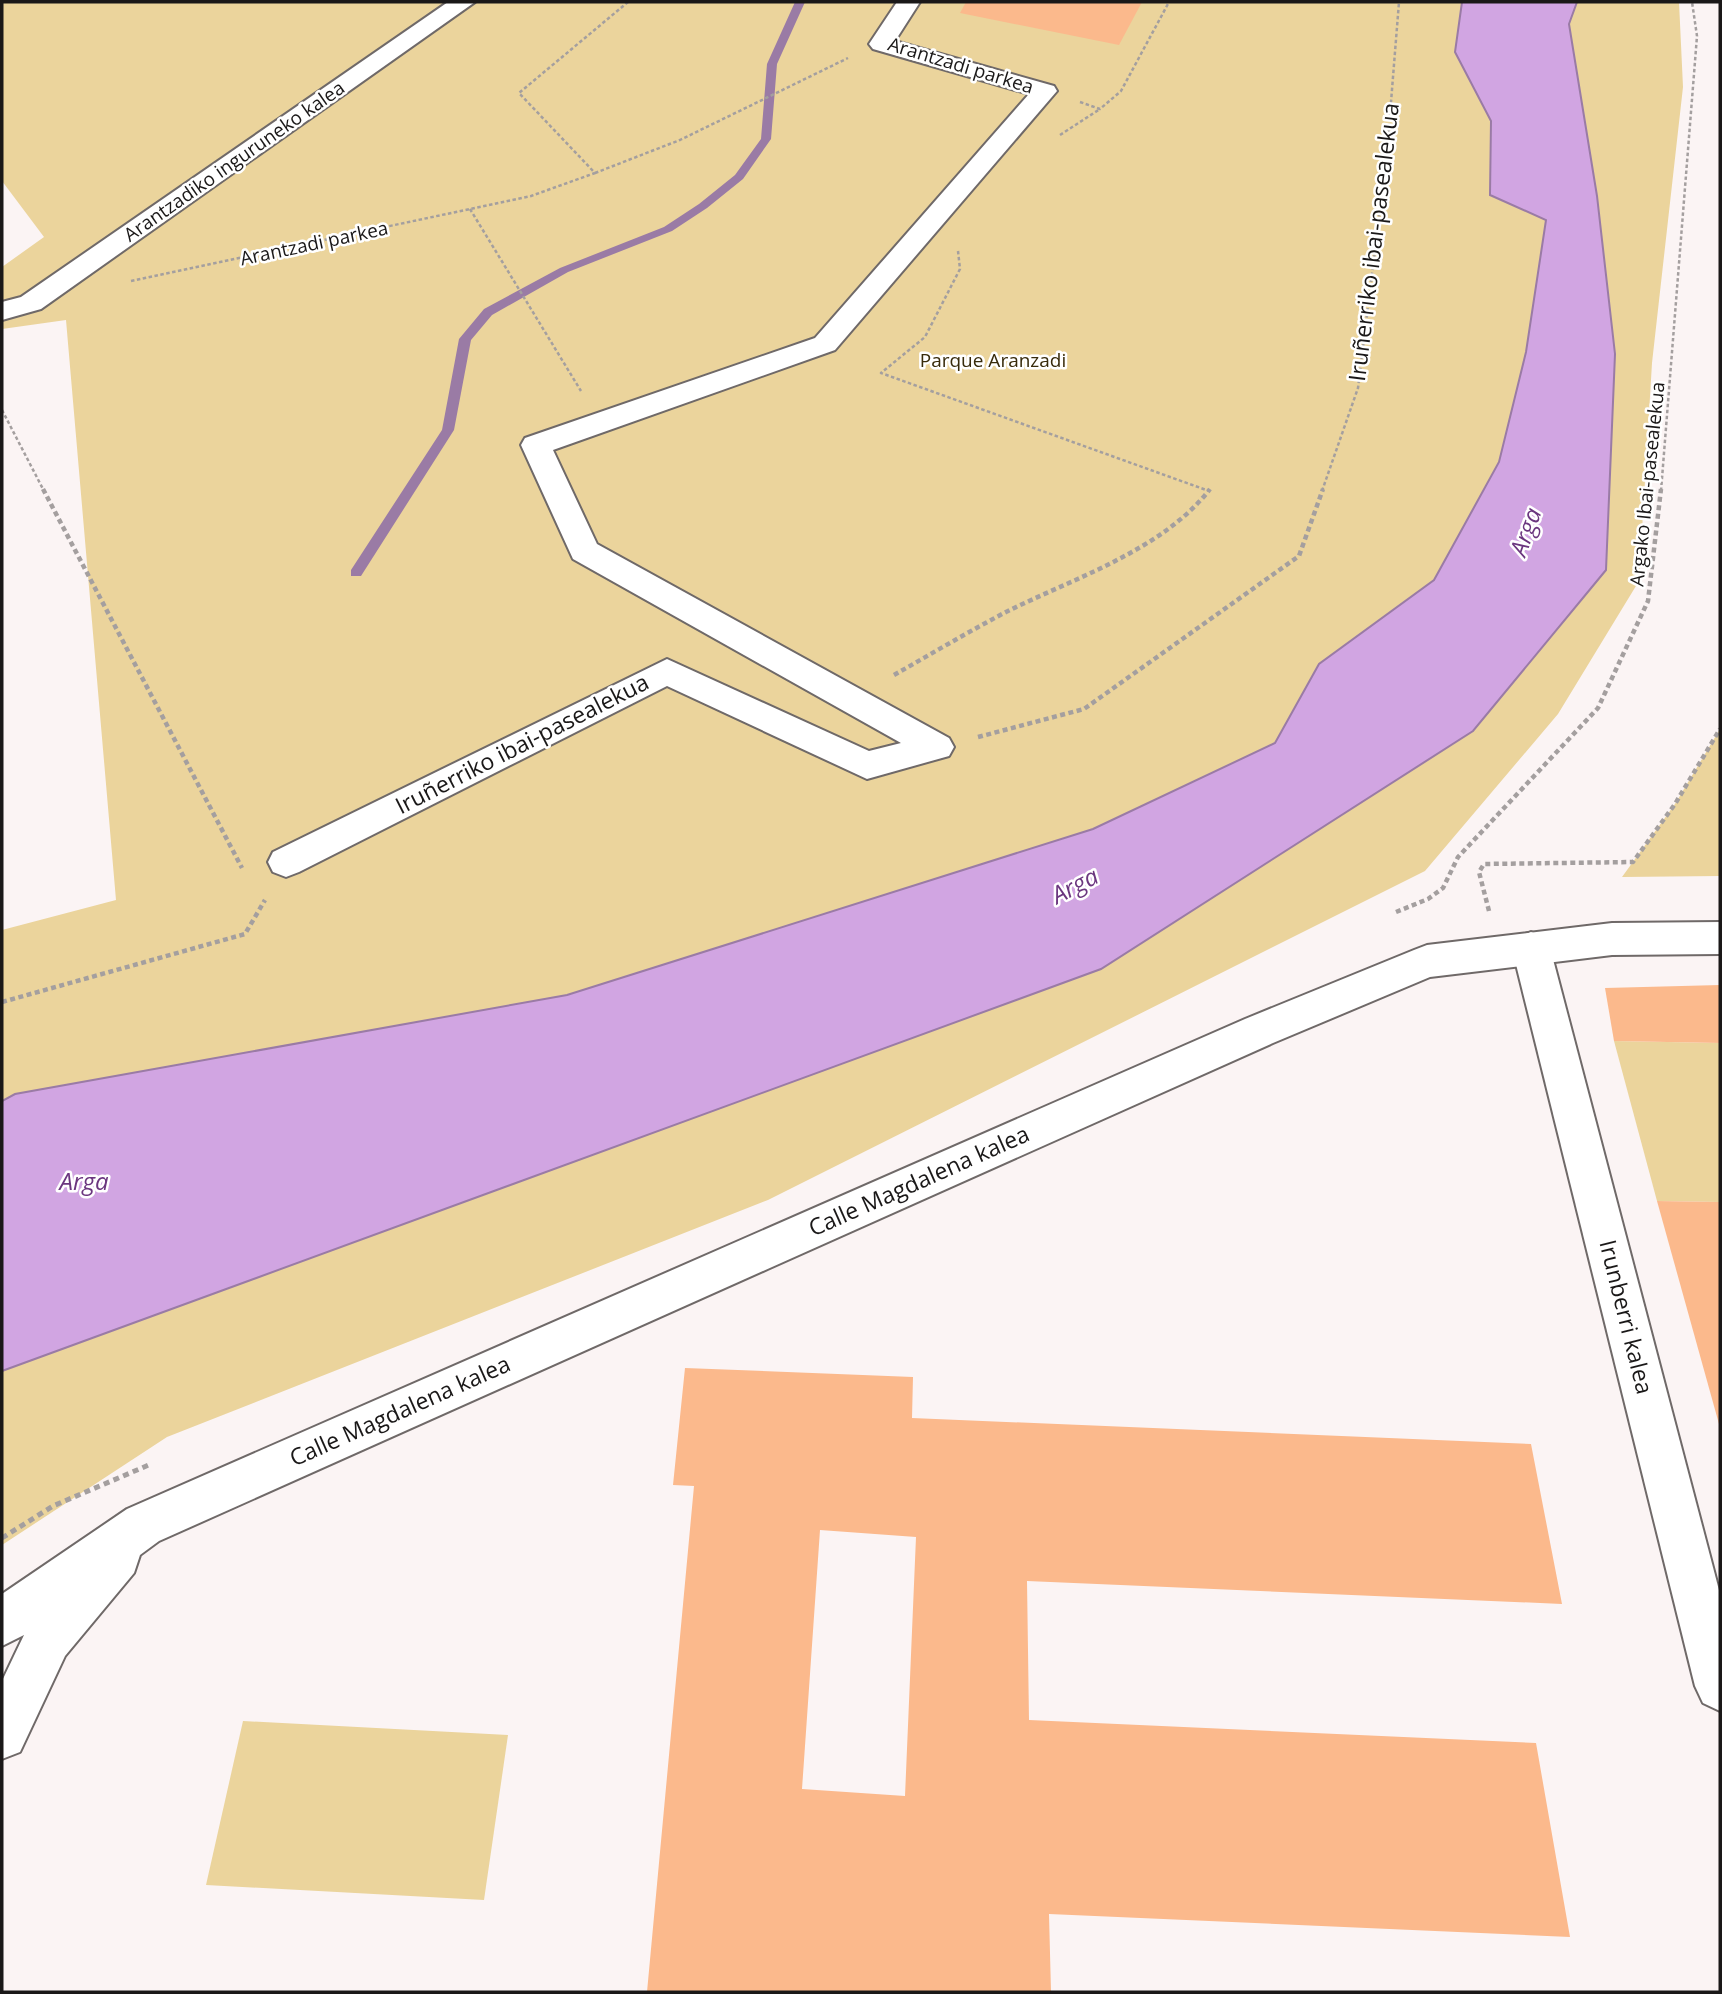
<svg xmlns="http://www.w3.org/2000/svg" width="1722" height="1994" font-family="'Open Sans',sans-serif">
<rect width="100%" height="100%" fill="#fbf4f4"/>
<g fill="#ebd49c">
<path d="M2,2H1462L1455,52L1491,121L1490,195L1546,220L1526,352L1499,462L1434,580L1319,664L1275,743L1093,829L567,995L15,1094L2,1101V930L116,900L66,320L2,329V267L44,237L2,181Z"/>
<path d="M1577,2H1679L1683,87L1652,363L1639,581L1558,714L1425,871L768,1200L167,1437L2,1545V1371L1101,969L1473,731L1615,354L1597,196L1569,24Z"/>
<path d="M1720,729V876L1622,877L1675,804Z"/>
<path d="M1614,1041L1720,1043V1202L1657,1201Z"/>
<path d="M243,1721L508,1735L484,1900L206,1885Z"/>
</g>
<path fill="#d1a5e2" stroke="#9a7ba5" stroke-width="2" d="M1462,2H1577L1569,24L1597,196L1615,354L1606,570L1473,731L1101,969L2,1371V1101L15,1094L567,995L1093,829L1275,743L1319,664L1434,580L1499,462L1526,352L1546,220L1490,195L1491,121L1455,52Z"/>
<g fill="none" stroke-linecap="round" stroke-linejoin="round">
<path fill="#9a7ba5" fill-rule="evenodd" d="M795,2H805L777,64L771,139L743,179L707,208L672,231L568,272L492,315L471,340L454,430L361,576H351V570L442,430L459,339L484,309L560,268L664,227L699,204L735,175L761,139L767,64Z"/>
</g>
<g fill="#fbb98c" fill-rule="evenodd">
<path d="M966,2H1142L1119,45L960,13Z"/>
<path d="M1720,985V1043L1614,1041L1605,988Z"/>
<path d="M1657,1201L1720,1202V1424H1719Z"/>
<path d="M685,1368L913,1377L912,1418L1531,1444L1562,1604L1027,1581L1029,1720L1536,1743L1570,1937L1049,1914L1051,1992H647L694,1486L673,1485ZM820,1530L916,1537L905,1796L802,1789Z"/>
</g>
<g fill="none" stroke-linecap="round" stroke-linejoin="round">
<g stroke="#6f6968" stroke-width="4">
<g id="minor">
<path d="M448,2H475L41,309L2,320V302L21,297Z"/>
<path d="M897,2H920L895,41L1054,86L1057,91L835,350L553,450L597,544L949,738L954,747L949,756L867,779L667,686L299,872L286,877L273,872L268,862L273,852L667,659L869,751L901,743L573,559L521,445L525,438L815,338L1029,94L873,49L869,44Z"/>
</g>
</g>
<g stroke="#6f6968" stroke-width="4">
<path id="tertiary" d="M1531,932L1544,937L1550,948L1720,1594V1711L1703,1703L1695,1686L1512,948L1518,937Z"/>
</g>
<g stroke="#6f6968" stroke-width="4">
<path id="secondary" d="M1720,922V954L1612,955L1430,977L1273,1043L159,1541L140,1555L134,1573L65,1656L20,1752L2,1759V1681L24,1635L2,1646V1594L127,1509L1245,1019L1414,950L1427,945L1612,923Z"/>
</g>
<g stroke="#a49f9f" stroke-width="2.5" stroke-dasharray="3.5 2.5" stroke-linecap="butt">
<path d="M1080,102L1100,109L1121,91L1169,2"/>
<path d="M1060,135L1100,109"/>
<path d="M595,173L680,140L848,58"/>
<path d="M470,209L581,391"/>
<path d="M958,251L960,269L925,337L881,373L1209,491"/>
<path d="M131,281L531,196L595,173L519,93L628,2"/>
<path d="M2,410L44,491"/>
<path d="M1322,491L1358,388L1387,152L1399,2"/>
<path d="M1661,491L1697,36L1692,2"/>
</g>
<g stroke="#a49f9f" stroke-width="4.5" stroke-dasharray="5 3.5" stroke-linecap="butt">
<path d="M43,489L242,868"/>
<path d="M894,675C931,654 968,632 1006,612C1074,578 1163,550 1210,489"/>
<path d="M978,737L1084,709L1299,556L1323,489"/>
<path d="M1489,911L1479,872L1484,864L1633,862L1675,804L1720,729"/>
<path d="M1396,912L1428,899L1443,888L1458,857L1598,708L1648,601L1661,489"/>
<path d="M2,1002L245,934L265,900"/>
</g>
<path stroke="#a49f9f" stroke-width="5" stroke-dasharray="6 4.5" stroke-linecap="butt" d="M2,1538L53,1506L151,1464"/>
<use href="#minor" fill="#fff" fill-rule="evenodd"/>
<use href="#tertiary" fill="#fff" fill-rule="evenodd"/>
<use href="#secondary" fill="#fff" fill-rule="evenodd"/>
</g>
<g text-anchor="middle" stroke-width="5" stroke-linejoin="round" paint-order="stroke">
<g font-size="19" fill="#1a1818" stroke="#fff">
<text transform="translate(961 65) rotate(17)" y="7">Arantzadi parkea</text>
<text transform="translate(234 161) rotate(-35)" y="7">Arantzadiko inguruneko kalea</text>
<text transform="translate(314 243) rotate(-12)" y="7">Arantzadi parkea</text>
<text transform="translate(1647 484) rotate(-84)" y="7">Argako Ibai-pasealekua</text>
</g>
<g font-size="19" fill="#382b0b" stroke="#fff">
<text x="993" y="367">Parque Aranzadi</text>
</g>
<g font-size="23" fill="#1a1818" stroke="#fff">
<text transform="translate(1374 242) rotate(-83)" y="8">Iruñerriko ibai-pasealekua</text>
<text transform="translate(522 744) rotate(-27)" y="8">Iruñerriko ibai-pasealekua</text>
<text transform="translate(919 1181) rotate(-24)" y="8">Calle Magdalena kalea</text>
<text transform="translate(1626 1317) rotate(76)" y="8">Irunberri kalea</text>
<text transform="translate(400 1411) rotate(-24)" y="8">Calle Magdalena kalea</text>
</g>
<g font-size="24" font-style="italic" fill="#6b367f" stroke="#fff">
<text transform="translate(1526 532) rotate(-70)" y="8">Arga</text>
<text transform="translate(1075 886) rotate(-28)" y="8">Arga</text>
<text x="84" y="1190">Arga</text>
</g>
</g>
<rect width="1722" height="1994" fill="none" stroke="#1a1818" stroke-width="7"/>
</svg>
